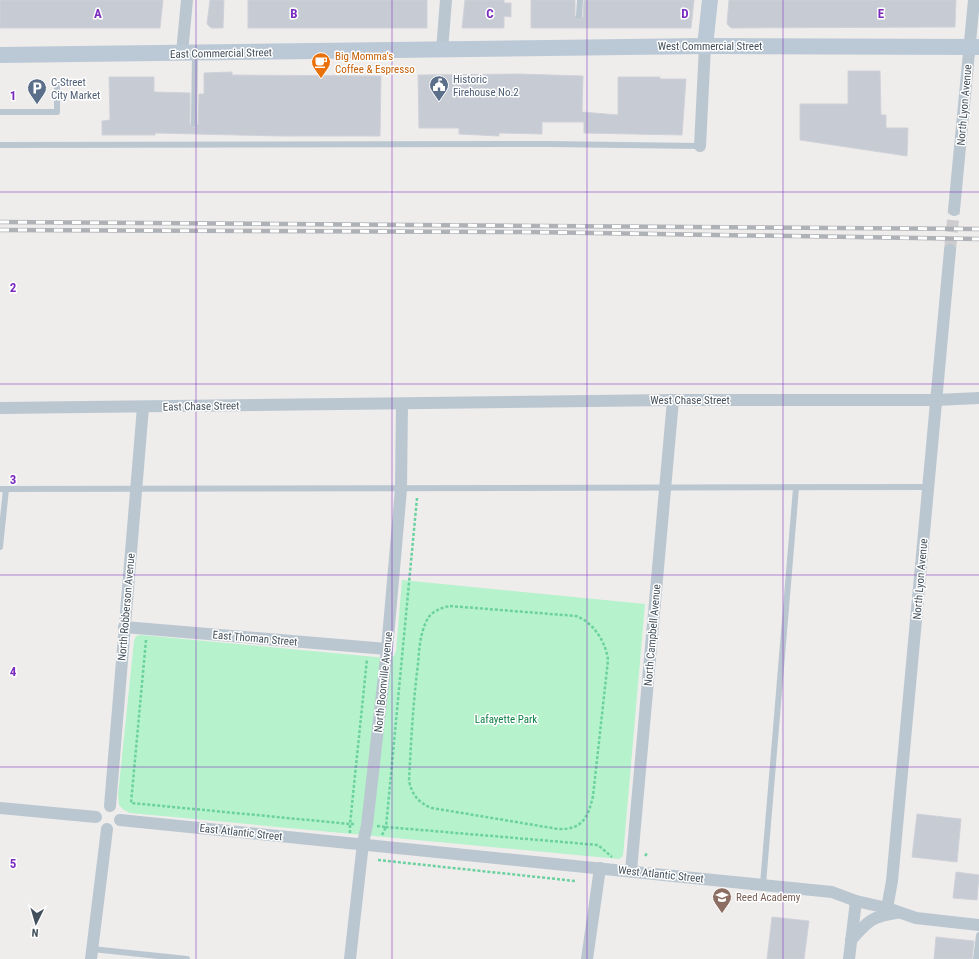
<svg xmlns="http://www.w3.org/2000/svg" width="979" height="959" font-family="'Roboto Condensed',sans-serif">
<rect width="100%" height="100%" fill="#efecec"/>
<path fill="#b6f2cc" d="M402,580L645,604L623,856L619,859L130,813L124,810L119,805L118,795L134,641L136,636L141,635L386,658L394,656L396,651Z"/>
<g fill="#c7cbd3" stroke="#d0d2d9">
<path d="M0,0H163L160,28H0Z"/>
<path d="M210,0H224L223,28H211L207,24Z"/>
<rect x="248" y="0" width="179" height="28"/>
<path d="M465,0H504V3H511V17L504,16V28H462Z"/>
<path d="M531,0H575V16L579,20L583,17L584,0H694L691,28H531Z"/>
<path d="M729,0H956L955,27L731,28L727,24Z"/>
<path d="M848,71H880L881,115H886V128H908L907,156L800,140V104H848Z"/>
<path d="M232,72V75L381,76L380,136H278L155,133V135H102V121L110,120L109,77H154V92L190,93V124L194,128L198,124L199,94H204V73Z"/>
<path d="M519,74L583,76L582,112L618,115V77H660V79H686L682,135L584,133V122H542V134L499,133V136L459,134V128H419L418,75Z"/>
<path d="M917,814L961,819L957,862L912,857Z"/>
<path d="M956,872L979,875L977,900L953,898Z"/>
<path d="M772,917L809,921L804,959H767Z"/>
<path d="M936,937L974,941L972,959H934Z"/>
</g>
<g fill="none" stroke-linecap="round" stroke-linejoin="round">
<path stroke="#cdcdcf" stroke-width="12" stroke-dasharray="12 6" stroke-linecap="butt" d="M950,250L954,210"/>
<g stroke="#6bd29f" stroke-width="2.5" stroke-dasharray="3 2" stroke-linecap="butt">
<path d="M417,498L386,827L598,845L612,857"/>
<path d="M450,606L576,616C593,622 606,642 608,660L593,796C588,818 582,830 558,829L432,808C418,803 412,794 409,781C411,742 413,703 418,664C419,650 420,635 426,622C430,612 440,608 450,606Z"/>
<path d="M146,640L131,803L350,824L367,659"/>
<path d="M377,826L386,827L382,835"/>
<path d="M350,833V824H356"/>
<path d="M645,856L648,852"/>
<path d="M378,860L575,881"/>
</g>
<g stroke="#bbc7d0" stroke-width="6">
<path d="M579,16L580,0"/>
<path d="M0,112H57V86"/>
<path d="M194,124L195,53"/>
<path d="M0,145L548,144L700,146"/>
<path d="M0,489L928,487"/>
<path d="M0,547L6,489"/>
<path d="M763,884L796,488"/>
<path d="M92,949L187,959"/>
<path d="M976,959L979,935"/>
</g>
<g stroke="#bbc7d0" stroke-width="12">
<path d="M442,50L446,0"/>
<path d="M182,53L187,0"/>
<path d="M700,146L705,46"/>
<path d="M954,210L974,0"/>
<path d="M0,408L673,400H936L979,398"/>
<path d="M124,627L387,649"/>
<path d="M110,806L143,407"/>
<path d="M0,808L96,817"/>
<path d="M120,820L832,892L856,901L887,908L916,918L979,925"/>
<path d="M631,871L673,400"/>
<path d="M887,908L892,881L950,250"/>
<path d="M851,940C867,922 872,916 896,913"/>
<path d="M91,959L107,829"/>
<path d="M350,959L363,843L367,825L387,649L401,489L402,404"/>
<path d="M587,959L600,868"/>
<path d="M849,959L856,901"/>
</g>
<g stroke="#bbc8d5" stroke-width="16">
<path d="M705,46L710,0"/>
<path d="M0,55L705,46L979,47"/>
</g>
<g stroke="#aeb2b7" stroke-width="4.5">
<g id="rail">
<path d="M0,222L979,229"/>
<path d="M0,230L531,232L979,239"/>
</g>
</g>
<use href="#rail" stroke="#fff" stroke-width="3" stroke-dasharray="9" stroke-linecap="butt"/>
</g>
<path fill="none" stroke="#7b2cbf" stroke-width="1" stroke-opacity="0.55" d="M196,0V959M392,0V959M587,0V959M783,0V959M0,192H979M0,384H979M0,575H979M0,767H979"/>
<defs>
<g id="cafe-pin" transform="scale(1)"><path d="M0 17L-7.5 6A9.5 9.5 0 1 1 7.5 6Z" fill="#e8710a" stroke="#fff"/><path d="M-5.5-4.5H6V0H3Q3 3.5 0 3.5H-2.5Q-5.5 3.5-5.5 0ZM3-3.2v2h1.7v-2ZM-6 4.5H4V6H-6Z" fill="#fff"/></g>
<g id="civic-pin" transform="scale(1)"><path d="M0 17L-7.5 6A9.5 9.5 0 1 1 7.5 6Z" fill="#5c6f8a" stroke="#fff"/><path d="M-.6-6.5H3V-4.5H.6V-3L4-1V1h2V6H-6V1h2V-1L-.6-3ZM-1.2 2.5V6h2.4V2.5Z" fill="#fff"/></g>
<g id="parking-pin" transform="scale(1)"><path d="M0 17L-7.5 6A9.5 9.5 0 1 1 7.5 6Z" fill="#5c6f8a" stroke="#fff"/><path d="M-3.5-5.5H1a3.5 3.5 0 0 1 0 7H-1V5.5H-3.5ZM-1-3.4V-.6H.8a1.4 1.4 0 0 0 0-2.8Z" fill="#fff"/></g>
<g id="school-pin" transform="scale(1)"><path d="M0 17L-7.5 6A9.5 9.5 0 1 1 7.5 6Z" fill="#8d6e63" stroke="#fff"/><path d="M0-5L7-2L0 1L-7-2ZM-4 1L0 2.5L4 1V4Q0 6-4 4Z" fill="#fff"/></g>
</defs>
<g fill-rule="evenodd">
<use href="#cafe-pin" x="321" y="62"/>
<use href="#civic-pin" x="439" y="85"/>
<use href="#parking-pin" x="37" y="88"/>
<use href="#school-pin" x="722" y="897"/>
</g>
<g text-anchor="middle" stroke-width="3" stroke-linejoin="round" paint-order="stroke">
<g font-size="11" fill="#43505b" stroke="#fff">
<text x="710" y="50">West Commercial Street</text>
<text transform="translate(221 53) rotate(-1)" y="4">East Commercial Street</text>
<text transform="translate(964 105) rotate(-85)" y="4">North Lyon Avenue</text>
<text x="690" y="404">West Chase Street</text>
<text transform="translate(201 406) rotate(-1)" y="4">East Chase Street</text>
<text transform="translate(920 579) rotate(-85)" y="4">North Lyon Avenue</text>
<text transform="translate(126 607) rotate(-85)" y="4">North Robberson Avenue</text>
<text transform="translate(652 635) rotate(-85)" y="4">North Campbell Avenue</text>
<text transform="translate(255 638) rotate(5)" y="4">East Thoman Street</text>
<text transform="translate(383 682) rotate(-84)" y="4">North Boonville Avenue</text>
<text transform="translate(241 832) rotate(6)" y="4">East Atlantic Street</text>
<text transform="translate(661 874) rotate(6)" y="4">West Atlantic Street</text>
</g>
<g font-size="11" fill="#c56008" stroke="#fff" text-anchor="start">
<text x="335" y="60">Big Momma's<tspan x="335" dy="13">Coffee &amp; Espresso</tspan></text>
</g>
<g font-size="11" fill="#4e5e75" stroke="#fff" text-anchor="start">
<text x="453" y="83">Historic<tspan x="453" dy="13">Firehouse No.2</tspan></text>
<text x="51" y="86">C-Street<tspan x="51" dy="13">City Market</tspan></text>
</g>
<g font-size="11" fill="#0f8147" stroke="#fff">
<text x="506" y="723">Lafayette Park</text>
</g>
<g font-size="11" fill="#785e54" stroke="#fff" text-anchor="start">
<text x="736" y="901">Reed Academy</text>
</g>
</g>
<g font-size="13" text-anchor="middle" font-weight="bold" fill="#7b2cbf" stroke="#fff" stroke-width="3" stroke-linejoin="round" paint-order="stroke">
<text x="98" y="18">A</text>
<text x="294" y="18">B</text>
<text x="490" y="18">C</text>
<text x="685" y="18">D</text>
<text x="881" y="18">E</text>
<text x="13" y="100">1</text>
<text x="13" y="292">2</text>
<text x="13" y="484">3</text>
<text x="13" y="676">4</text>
<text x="13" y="868">5</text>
</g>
<g transform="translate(36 923) rotate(185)" stroke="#ffffff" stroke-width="3" paint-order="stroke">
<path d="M0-3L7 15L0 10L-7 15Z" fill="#43505b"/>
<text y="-6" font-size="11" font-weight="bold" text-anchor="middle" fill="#43505b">N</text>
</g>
</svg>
